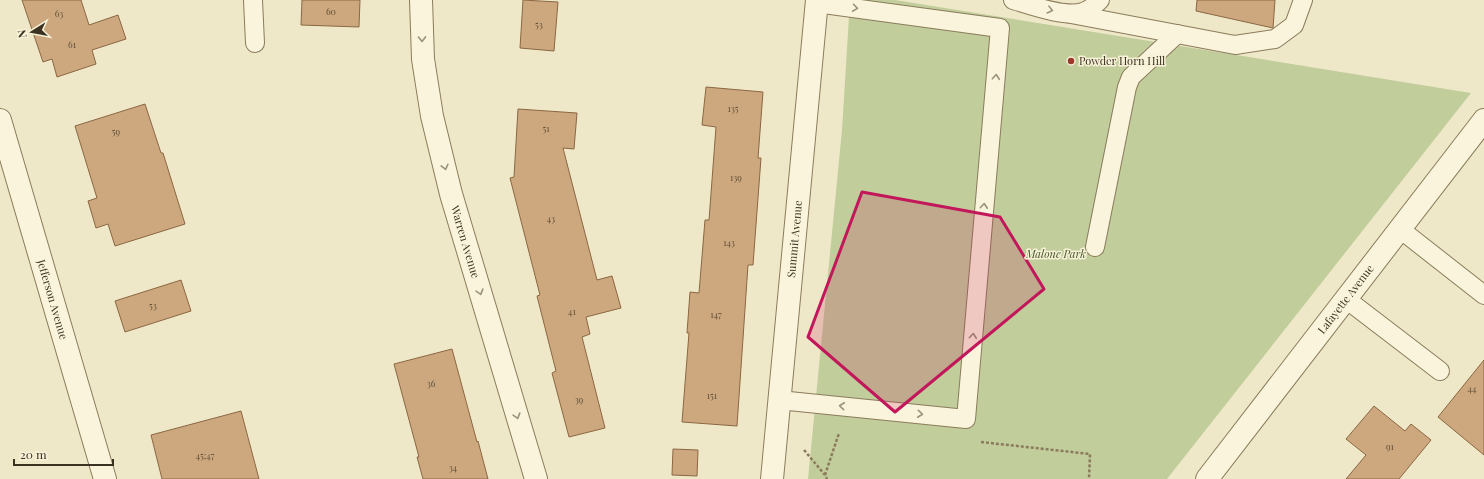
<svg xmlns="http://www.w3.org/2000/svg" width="1484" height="479" font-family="'Playfair Display',serif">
<rect width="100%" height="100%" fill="#efe8c8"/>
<path fill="#c1cd9b" d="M850,0H895L1471,93L1167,479H808L842,130Z"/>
<g fill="#cda87e" stroke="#8a6742">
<path d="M22,0H81L89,25L118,15L126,39L92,50L96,64L57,77L52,59L43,62Z"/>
<path d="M302,0H360L359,27L301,25Z"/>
<path d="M523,0L558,2L554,51L520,48Z"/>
<path d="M1197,0H1275L1273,28L1196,11Z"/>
<path d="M706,87L763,92L758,158H761L753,265H748L737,426L682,422L689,333H687L690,292L699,293L705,220H709L716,127L702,125Z"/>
<path d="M145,104L161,153H163L185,224L115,246L108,224L96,228L88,201L97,198L75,126Z"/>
<path d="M518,109L577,113L574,149L563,148L597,280L612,276L621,308L586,317L590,334L582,337L605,428L569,437L552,373L556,371L537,296L540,295L510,178L514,177Z"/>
<path d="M181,280L191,311L125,332L115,301Z"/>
<path d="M452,349L477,442L478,441L488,479H423L417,457H419L394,364Z"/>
<path d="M1484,360V455L1438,417Z"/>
<path d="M1374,406L1405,431L1411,424L1431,440L1399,479H1346L1366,455L1346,439Z"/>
<path d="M241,411L259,479H162L151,435Z"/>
<path d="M673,449L698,450L697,476L672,475Z"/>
</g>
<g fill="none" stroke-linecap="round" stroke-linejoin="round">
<g stroke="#8b7b5c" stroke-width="20">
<g id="service">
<path d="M253,0L255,43"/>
<path d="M1013,0C1030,5 1066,18 1083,12C1090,10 1095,5 1100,0"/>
<path d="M1071,14L1235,45L1275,39L1294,25L1303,0"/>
<path d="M1400,229L1484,295"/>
<path d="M1095,247L1127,87L1131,77L1177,34"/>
<path d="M1346,299L1440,371"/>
<path d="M779,400L966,419L1000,28L816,3"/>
</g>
</g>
<g stroke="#8b7b5c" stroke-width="24">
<g id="minor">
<path id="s1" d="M421,0L423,59L432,116L451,194L536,479"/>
<path id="s2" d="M1207,479L1484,120"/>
</g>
</g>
<g stroke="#8b7b5c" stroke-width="24">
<g id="tertiary">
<path id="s3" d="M0,120L105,479"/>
<path id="s4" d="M772,479L817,0"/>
</g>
</g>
<g stroke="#8b7b5c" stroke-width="2.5" stroke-dasharray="3 2" stroke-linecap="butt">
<path d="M981,442L1090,454L1089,479"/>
<path d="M804,450L825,475L827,479"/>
<path d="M825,475L838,436L839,434"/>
</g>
<use href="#service" stroke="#f9f4db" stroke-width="18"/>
<use href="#minor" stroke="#f9f4db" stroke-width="22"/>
<use href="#tertiary" stroke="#f9f4db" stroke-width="22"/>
</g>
<defs><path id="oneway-chevron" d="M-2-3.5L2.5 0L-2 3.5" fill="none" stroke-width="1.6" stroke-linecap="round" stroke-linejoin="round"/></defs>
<g stroke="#9a927e">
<use href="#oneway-chevron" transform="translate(855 8) rotate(8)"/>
<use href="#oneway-chevron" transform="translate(1050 10) rotate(14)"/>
<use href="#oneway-chevron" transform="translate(422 39) rotate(89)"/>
<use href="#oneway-chevron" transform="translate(996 77) rotate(-85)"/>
<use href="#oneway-chevron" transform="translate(445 167) rotate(76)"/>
<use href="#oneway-chevron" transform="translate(984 206) rotate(-85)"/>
<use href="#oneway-chevron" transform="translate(480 292) rotate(74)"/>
<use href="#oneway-chevron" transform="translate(973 336) rotate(-85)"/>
<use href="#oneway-chevron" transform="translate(842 406) rotate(-174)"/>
<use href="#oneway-chevron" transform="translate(920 414) rotate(6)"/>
<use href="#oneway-chevron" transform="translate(517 416) rotate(74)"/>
</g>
<path fill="#c2185b" fill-opacity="0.2" stroke="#c2185b" stroke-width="3" stroke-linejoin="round" d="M862,192L1000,217L1044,289L895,412L808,337Z"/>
<circle fill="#9a392c" stroke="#f6f1d7" stroke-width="1.5" cx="1071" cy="61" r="4"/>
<g text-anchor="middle" stroke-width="3" stroke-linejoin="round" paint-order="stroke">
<g font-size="9" fill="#604f38">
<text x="331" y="15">60</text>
<text x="59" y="17">63</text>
<text x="539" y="28">53</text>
<text x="72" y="48">61</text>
<text x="733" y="112">135</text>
<text x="546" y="132">51</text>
<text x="116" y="135">59</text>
<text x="736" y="181">139</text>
<text x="551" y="222">43</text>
<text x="729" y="246">143</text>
<text x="153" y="309">53</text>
<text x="572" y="315">41</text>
<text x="716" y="318">147</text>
<text x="431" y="387">36</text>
<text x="1472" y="392">44</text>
<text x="712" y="399">151</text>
<text x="579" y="403">39</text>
<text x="1390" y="450">91</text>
<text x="205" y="459">45;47</text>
<text x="453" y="471">34</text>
</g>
<g font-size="11" fill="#3b3120" stroke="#f6f1d7" text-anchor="start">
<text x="1079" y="65">Powder Horn Hill</text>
</g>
<g font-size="11" fill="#3b3120" stroke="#f6f1d7">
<text dy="4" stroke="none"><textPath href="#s4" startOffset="241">Summit Avenue</textPath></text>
<text dy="4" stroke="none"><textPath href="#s1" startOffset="247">Warren Avenue</textPath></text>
<text dy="4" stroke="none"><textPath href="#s3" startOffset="187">Jefferson Avenue</textPath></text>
<text dy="4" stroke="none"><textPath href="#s2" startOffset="227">Lafayette Avenue</textPath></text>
</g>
<g font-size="11" font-style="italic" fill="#455827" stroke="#f6f1d7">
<text x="1056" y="258">Malone Park</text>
</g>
</g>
<g transform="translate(32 32) rotate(259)" stroke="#f6f1d7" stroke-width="3" paint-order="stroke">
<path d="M0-3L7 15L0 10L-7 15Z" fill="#3b3120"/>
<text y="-6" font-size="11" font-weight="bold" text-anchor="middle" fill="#3b3120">N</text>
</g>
<path d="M14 459v6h99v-6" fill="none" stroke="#3b3120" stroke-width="2"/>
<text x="20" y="459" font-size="12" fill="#3b3120" stroke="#f6f1d7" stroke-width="3" paint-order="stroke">20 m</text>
</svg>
